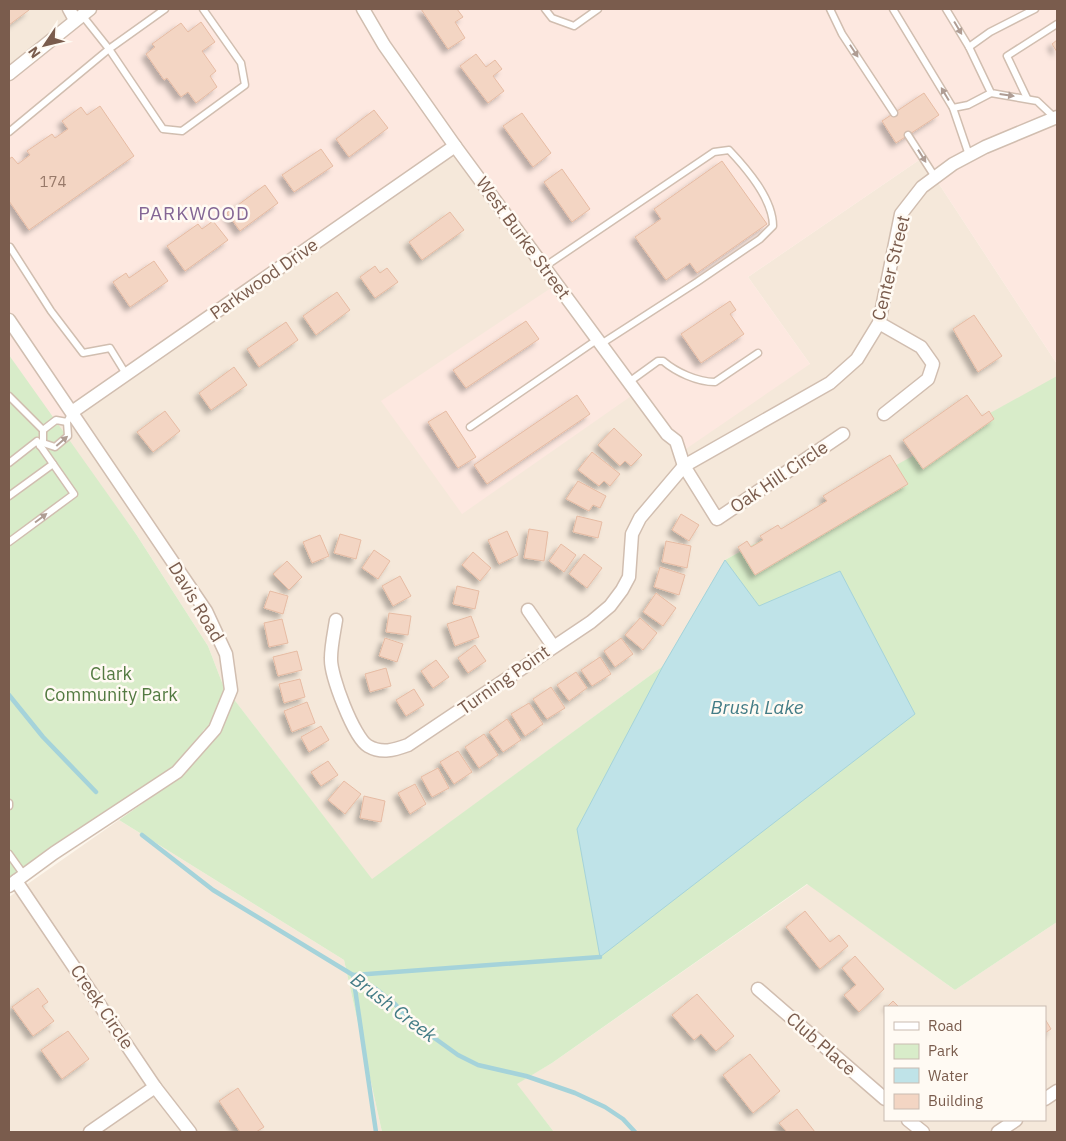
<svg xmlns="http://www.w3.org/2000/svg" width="1066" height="1141" font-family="'IBM Plex Sans',sans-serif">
<defs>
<filter id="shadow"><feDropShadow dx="-4.5" dy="4.5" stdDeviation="2.5" flood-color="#0004"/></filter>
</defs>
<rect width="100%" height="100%" fill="#fdf6ec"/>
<g fill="#f5e8da" fill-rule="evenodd">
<path d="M9,9H68L73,17L9,72Z"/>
<path d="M454,142L637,392L810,364L748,277L922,158L1057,364V377L725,560L663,666L372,880L223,685L208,646L136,534L56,424Z"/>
<path d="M119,820L344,960L382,1132H9V897Z"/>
<path d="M808,884L955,990L1057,922V1132H554L516,1084L552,1063ZM885,1007H1045V1120H885Z"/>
</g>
<path fill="#fde8e0" d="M68,9H1057V364L922,158L748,277L810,364L680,453L637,392L462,514L381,401L554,286L454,143L56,424L9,355V72L73,17Z"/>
<path fill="#d8ecc9" d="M9,355L136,534L208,646L223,685L372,879L663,666L725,560L1057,376V922L955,990L807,884L552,1063L517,1084L554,1132H382L344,960L119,820L186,773L205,728L177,772L9,887Z"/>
<path fill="#bfe3e8" stroke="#a5d3da" d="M725,560L759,606L840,571L915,714L600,957L577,829L663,666Z"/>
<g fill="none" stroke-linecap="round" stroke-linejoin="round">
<g stroke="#a5d3da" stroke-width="4.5">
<path d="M9,695L43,737L96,792"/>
<path d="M142,835L213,890L376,989L395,1004L408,1019L458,1055L478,1065L526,1076L575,1093L605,1107L623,1119L635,1132"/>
<path d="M353,975L376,1132"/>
<path d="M354,975L600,957"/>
</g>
</g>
<g fill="#f3d5c3" stroke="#e6bba3" filter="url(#shadow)">
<path d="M9,9H29V10L9,25Z"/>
<path d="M421,9H457L463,17L455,22L465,38L448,49Z"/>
<path d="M201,22L215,42L202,51L216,71L210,76L217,87L196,103L188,92L181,97L167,78L164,80L146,54L155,47L152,44L181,23L188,32Z"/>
<path d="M1057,40V52L1052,44Z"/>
<path d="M476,54L486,67L495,60L502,69L493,76L504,91L488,103L460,66Z"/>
<path d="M924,93L939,115L896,143L882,121Z"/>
<path d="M100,106L134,156L29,230L9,201V159L12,157L18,164L30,155L27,151L52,134L55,138L68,129L62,121L81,107L87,115Z"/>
<path d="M374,110L388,128L349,157L336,139Z"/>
<path d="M522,113L551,153L533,167L503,126Z"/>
<path d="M321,149L333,166L294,192L282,175Z"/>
<path d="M722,161L767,224L697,273L690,263L666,280L635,237L661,219L654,209Z"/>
<path d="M562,169L590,209L572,222L544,182Z"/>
<path d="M265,185L278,203L240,231L227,213Z"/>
<path d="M450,212L464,230L422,260L409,242Z"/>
<path d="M213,221L228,240L185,271L167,246L198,224L202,229Z"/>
<path d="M154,261L168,281L130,307L113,282L126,273L129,278Z"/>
<path d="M375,266L380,273L387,268L398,282L375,298L360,277Z"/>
<path d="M337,292L350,310L316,335L303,316Z"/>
<path d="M730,301L736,310L730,314L744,334L701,363L681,334Z"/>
<path d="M974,315L1002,356L978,372L953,329Z"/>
<path d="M526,321L539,339L466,388L453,370Z"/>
<path d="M286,322L298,340L259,367L247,349Z"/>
<path d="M234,367L247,385L211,410L199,393Z"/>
<path d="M577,395L590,414L487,484L474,465Z"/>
<path d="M967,395L982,416L989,411L994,419L923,469L903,440Z"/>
<path d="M165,411L180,431L153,452L137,432Z"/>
<path d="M446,411L476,457L458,468L428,422Z"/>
<path d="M614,428L642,455L631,466L625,461L620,466L598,445Z"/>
<path d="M592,452L620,474L610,486L604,481L599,486L578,470Z"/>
<path d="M890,455L908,484L755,575L738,547L747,541L751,547L763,540L760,536L778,525L781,529L827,501L823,496Z"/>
<path d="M578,481L606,496L600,508L593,505L589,511L566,499Z"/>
<path d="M681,514L699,525L689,541L672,530Z"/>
<path d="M577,516L602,522L598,538L573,532Z"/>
<path d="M529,529L548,532L544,561L524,558Z"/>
<path d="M507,531L518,555L499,564L488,540Z"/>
<path d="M340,534L361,540L356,559L334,553Z"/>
<path d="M320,535L329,556L312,563L303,542Z"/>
<path d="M666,541L691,546L687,568L662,562Z"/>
<path d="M561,544L576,555L564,572L549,561Z"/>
<path d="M374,550L390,561L378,579L362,568Z"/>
<path d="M473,552L491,568L480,581L462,565Z"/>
<path d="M584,554L602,568L587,588L569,574Z"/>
<path d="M287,561L302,577L289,590L273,574Z"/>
<path d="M660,567L685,575L679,595L654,587Z"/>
<path d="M400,576L411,596L393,606L382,586Z"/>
<path d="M457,586L479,591L475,609L453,604Z"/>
<path d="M270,591L288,596L283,614L264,608Z"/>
<path d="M656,593L676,608L663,626L643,612Z"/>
<path d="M389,613L411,616L408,635L386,632Z"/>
<path d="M471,616L479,637L455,646L447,624Z"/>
<path d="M640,618L657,633L643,650L625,635Z"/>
<path d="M282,619L288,643L269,647L264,623Z"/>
<path d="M385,638L403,644L397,662L379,656Z"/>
<path d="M621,638L633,654L615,667L604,651Z"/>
<path d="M475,645L486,661L468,673L458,658Z"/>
<path d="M297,651L302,670L278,676L273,657Z"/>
<path d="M600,657L611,674L592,686L581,670Z"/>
<path d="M436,660L449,677L433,688L421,671Z"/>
<path d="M386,668L391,686L370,692L365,674Z"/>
<path d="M576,672L587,688L569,701L557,685Z"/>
<path d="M300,679L305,697L284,703L279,684Z"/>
<path d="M551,687L565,708L547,719L533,699Z"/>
<path d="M414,689L424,705L406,716L396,700Z"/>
<path d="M307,702L315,723L292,732L284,711Z"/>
<path d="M529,703L543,724L525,736L511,714Z"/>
<path d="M507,719L521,740L503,752L489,732Z"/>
<path d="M321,726L329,740L309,752L301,737Z"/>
<path d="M484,734L498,755L479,768L465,747Z"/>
<path d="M458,751L472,772L454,784L440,762Z"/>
<path d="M328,761L338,775L321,786L311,772Z"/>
<path d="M438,768L449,788L432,797L421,777Z"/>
<path d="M344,781L361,794L345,814L328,800Z"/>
<path d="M415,784L426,804L410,814L398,793Z"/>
<path d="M364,796L385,801L381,822L360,818Z"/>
<path d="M805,911L830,942L839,935L848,946L820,969L786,927Z"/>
<path d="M855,956L884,989L859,1012L844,995L856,985L842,968Z"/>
<path d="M38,988L48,1002L42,1006L54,1021L33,1036L12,1007Z"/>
<path d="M697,994L734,1036L716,1051L701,1034L694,1040L672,1015Z"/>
<path d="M893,1001L899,1007H887Z"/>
<path d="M1045,1019L1051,1029L1045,1033Z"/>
<path d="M68,1031L89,1059L62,1079L41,1050Z"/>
<path d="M750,1054L780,1091L753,1113L723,1075Z"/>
<path d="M238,1088L264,1127L256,1132H240L219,1101Z"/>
<path d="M797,1109L815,1132H787L779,1123Z"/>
</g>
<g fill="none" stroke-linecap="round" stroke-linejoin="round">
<g stroke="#d1beb0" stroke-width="9">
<g id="lane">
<path d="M165,9L109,49L163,129L182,131L245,85L241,63L203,9"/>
<path d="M545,9L552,18L574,26L598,9"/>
<path d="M830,9L842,34L894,113"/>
<path d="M893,9L953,108L969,155"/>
<path d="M946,9L969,47L991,93L1037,101L1055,118"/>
<path d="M969,47L990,32L1035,9"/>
<path d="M1027,98L1007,56L1057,24"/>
<path d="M953,108L968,105L991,93"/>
<path d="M9,132L109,49L82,15"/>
<path d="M908,135L935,177"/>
<path d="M10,247L51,311L83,353L110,348L126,374"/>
<path d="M544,267L714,152L729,150C747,169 773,199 773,226L760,239L697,282L601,344"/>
<path d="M629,382L658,361H663C676,372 697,382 715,382L758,353"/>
<path d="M9,396L43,430V443L40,446"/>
<path d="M470,427L598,339"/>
<path d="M43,430L56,420L67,422"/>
<path d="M43,443L55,447L68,436L67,422L72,412"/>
<path d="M9,463L37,441L74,494L9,542"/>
<path d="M9,496L53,464"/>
<path d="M9,803V806"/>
<path d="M9,854L24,875"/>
</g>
</g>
<g stroke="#d1beb0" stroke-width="15">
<g id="street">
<path d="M69,9L75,20"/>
<path d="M363,9L384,45L455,146L667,434L676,441L684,466L717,519L843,434"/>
<path d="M9,74L90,9"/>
<path d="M9,320L206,611L226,654L231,690L215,729L177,772L54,853L9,886"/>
<path d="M879,323L921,347L933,364L928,379L884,414"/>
<path d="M72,412L455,146"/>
<path d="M528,610L553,646"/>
<path d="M336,620C334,633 331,646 331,658C330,675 354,738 368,746C382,754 394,750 408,745L591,622L610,606L622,590L629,577L632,534L640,518L684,466L830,383L857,359L879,323L901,214L922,187L953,164L985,147L1057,117"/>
<path d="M16,881L155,1087L190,1132"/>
<path d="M758,989L885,1099"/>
<path d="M1045,1099L1057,1091"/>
<path d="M908,1120L923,1132"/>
<path d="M90,1132L155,1087"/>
<path d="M998,1132L1016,1120"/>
</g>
</g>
<use href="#lane" stroke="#fff" stroke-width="6"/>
<use href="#street" stroke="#fff" stroke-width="12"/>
</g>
<defs><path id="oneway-solid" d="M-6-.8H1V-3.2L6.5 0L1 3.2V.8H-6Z" transform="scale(1.25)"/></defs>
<g fill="#af9d94">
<use href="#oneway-solid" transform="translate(958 28) rotate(59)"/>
<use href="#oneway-solid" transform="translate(854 51) rotate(57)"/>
<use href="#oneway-solid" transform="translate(945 94) rotate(-121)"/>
<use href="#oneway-solid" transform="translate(1007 95) rotate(8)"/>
<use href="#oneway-solid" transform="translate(922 156) rotate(58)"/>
<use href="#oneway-solid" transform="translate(62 441) rotate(-41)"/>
<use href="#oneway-solid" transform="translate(41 518) rotate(-37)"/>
</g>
<g text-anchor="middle" stroke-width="5" stroke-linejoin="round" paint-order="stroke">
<g font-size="15" fill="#987a6a">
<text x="53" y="187">174</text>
</g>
<g font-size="18" fill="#7a5c4d" stroke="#fffaf3">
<text transform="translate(523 238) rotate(54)" y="6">West Burke Street</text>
<text transform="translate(891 268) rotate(-76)" y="6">Center Street</text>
<text transform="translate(264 279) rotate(-35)" y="6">Parkwood Drive</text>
<text transform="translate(779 477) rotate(-34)" y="6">Oak Hill Circle</text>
<text transform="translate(196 602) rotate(59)" y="6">Davis Road</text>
<text transform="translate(504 680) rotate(-35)" y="6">Turning Point</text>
<text transform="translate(102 1007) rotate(56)" y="6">Creek Circle</text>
<text transform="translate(821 1044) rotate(41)" y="6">Club Place</text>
</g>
<g font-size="18" fill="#537a41" stroke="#fffaf3">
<text x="111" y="680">Clark<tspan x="111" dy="21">Community Park</tspan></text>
</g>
<g font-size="19" letter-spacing="1" fill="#846695" stroke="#fffaf3">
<text x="194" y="220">PARKWOOD</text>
</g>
<g font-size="19" font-style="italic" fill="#437c86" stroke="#fffaf3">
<text x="757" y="714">Brush Lake</text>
<text transform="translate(394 1007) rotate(37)" y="7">Brush Creek</text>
</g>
</g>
<rect width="1066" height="1141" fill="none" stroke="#7a5c4d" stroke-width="20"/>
<rect x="884" y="1006" width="162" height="115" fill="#fffaf3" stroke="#cabbb1"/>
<rect x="894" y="1022" width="25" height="8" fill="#ffffff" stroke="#cabbb1"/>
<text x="928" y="1031" font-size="15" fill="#7a5c4d">Road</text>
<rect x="894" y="1044" width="25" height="15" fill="#d8ecc9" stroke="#cabbb1"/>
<text x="928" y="1056" font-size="15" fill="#7a5c4d">Park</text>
<rect x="894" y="1068" width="25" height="15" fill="#bfe3e8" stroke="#cabbb1"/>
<text x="928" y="1081" font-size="15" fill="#7a5c4d">Water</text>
<rect x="894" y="1094" width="25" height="15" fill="#f3d5c3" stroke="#cabbb1"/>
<text x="928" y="1106" font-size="15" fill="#7a5c4d">Building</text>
<g transform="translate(45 45) rotate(235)" stroke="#fffaf3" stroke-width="4" paint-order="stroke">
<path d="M0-4L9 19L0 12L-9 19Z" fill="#7a5c4d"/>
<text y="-8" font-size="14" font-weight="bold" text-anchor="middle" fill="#7a5c4d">N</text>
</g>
</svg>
